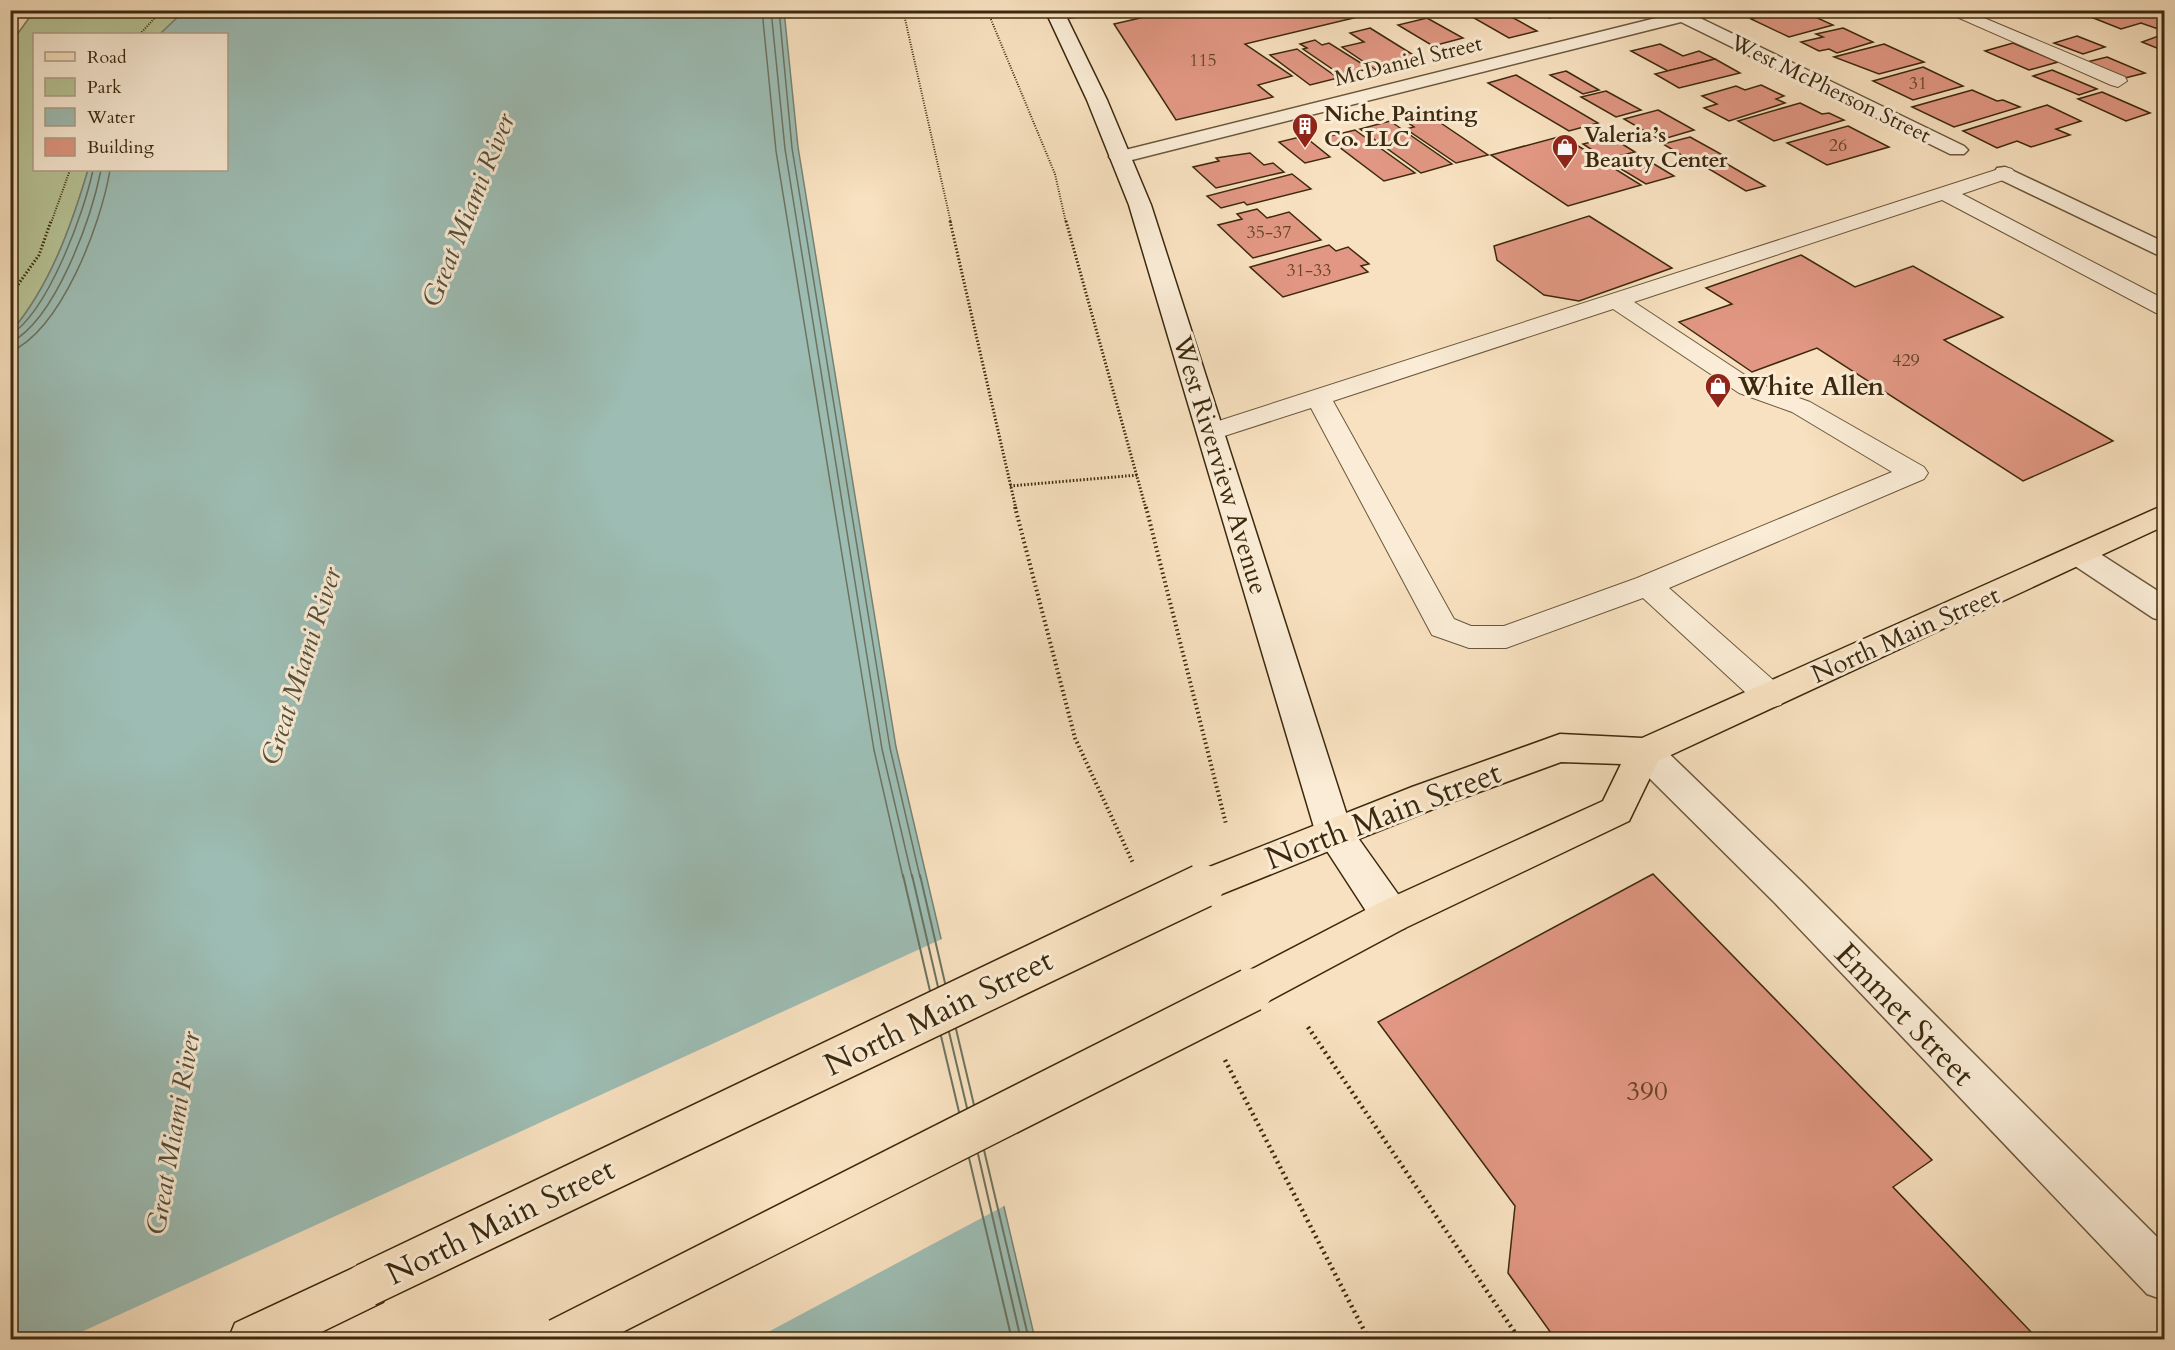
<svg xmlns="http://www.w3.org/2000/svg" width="2175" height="1350" font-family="Cardo,serif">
<rect width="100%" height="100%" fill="#f8e1c0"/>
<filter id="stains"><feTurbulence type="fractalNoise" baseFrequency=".00333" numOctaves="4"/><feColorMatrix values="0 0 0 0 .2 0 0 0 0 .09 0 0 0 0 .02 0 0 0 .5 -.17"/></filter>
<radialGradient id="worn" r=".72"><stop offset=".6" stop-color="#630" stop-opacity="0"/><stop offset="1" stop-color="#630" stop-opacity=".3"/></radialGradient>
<path fill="#b7c497" stroke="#7a7652" stroke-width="1.5" d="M34,11H185L160,34H34V170H88C71,227 50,286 11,332V43Z"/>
<path fill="#9dbdb4" stroke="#768271" stroke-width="1.5" d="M185,10L784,11L798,147L896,747L1035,1339L11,1340V332C50,286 71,227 88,170H226V34H160Z"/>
<path fill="#f8e1c0" d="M944,938L1006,1205L753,1340L66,1339Z"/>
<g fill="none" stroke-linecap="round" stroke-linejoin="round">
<g stroke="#6c7360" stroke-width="1.5">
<path d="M762,10L776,151L874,750L903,877"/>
<path d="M771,10L785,149L882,749L912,877"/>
<path d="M779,10L792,148L890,748L920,877"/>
<path d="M10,335C48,312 84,213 93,170"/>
<path d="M10,343C56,319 91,219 101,170"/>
<path d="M10,352C62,329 101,224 110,170"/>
</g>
<g stroke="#6c7360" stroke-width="2">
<path d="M903,875L930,991"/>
<path d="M912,875L938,987"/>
<path d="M920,875L945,983"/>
<path d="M956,1029L974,1105"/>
<path d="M949,1032L967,1108"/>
<path d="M941,1036L959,1112"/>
<path d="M984,1150L1029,1340"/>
<path d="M978,1154L1021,1340"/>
<path d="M969,1158L1012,1340"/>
</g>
</g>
<g fill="#e19783" stroke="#3c290d" stroke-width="1.5">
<path d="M1175,10H1387L1245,44L1292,76L1258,85L1273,97L1176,120L1114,24Z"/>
<path d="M1460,10H1499L1537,31L1509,38Z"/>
<path d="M1515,10H1568L1572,13L1549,18L1541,13L1526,17Z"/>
<path d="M1784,10H1800L1833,25L1789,37L1751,19Z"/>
<path d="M2110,10H2158L2164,13V31L2141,23L2121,29L2091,17L2112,11Z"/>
<path d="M1427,18L1463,38L1433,46L1398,25Z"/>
<path d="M1370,28L1420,59L1376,70L1342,47L1364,42L1350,33Z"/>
<path d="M1843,28L1873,42L1837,53L1829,49L1819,51L1801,42L1823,37L1816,34Z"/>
<path d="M2164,34V51L2142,42Z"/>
<path d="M2077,36L2105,47L2083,54L2054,43Z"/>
<path d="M1315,40L1322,45L1329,43L1372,70L1344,77L1303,49L1307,48L1300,44Z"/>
<path d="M2013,43L2058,62L2029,70L1985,51Z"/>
<path d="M1660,44L1683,56L1699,51L1715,59L1668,71L1631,51Z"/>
<path d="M1884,44L1924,62L1879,74L1834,57Z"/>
<path d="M1297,49L1338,78L1310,85L1270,55Z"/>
<path d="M2107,57L2145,73L2121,79L2083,63Z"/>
<path d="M1715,59L1740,73L1679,88L1655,74Z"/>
<path d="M1923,67L1963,86L1913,100L1873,81Z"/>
<path d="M2052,70L2097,89L2079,95L2033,76Z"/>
<path d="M1566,71L1599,90L1583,94L1550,75Z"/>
<path d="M1516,75L1598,123L1569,131L1488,83Z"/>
<path d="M1761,85L1784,96L1776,99L1785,103L1729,121L1704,108L1717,104L1702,96L1736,86L1745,90Z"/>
<path d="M1972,90L1997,101L2003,100L2020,107L1954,127L1912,107Z"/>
<path d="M1606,91L1641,110L1616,117L1581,97Z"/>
<path d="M2102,92L2150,113L2126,121L2078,99Z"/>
<path d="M1800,103L1822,114L1829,113L1844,120L1774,141L1738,121Z"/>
<path d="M2047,105L2081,121L2056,129L2070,135L2031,147L2017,141L1997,148L1963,131Z"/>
<path d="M1658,110L1694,130L1660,140L1624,119Z"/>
<path d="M1423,111L1488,155L1456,163L1406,129L1414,127L1400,117Z"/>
<path d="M1390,121L1452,164L1421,173L1360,129Z"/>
<path d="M1848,126L1889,147L1827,165L1787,143Z"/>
<path d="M1355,130L1415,173L1384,181L1326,137Z"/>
<path d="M1304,136L1330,157L1305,163L1279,142Z"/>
<path d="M1562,136L1641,185L1568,206L1491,155Z"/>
<path d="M1611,137L1635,152L1606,159L1583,144Z"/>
<path d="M1690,137L1728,158L1700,166L1663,144Z"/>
<path d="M1250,153L1264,165L1273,163L1284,172L1216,188L1193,167L1219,161L1216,158Z"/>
<path d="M1639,155L1674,176L1646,184L1611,163Z"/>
<path d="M1727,164L1765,186L1746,191L1709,169Z"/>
<path d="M1292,174L1311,189L1247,205L1244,202L1221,208L1207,196Z"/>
<path d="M1257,209L1267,218L1289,212L1321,240L1253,258L1218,225L1242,219L1237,214Z"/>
<path d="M1589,216L1672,268L1579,301L1544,295L1497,260L1494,246Z"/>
<path d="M1329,245L1336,251L1348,247L1369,264L1361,266L1368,272L1283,297L1250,267Z"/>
<path d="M1801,255L1855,287L1913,266L2003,317L1944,340L2113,441L2023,481L1817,348L1752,372L1679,322L1732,304L1706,288Z"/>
<path d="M1653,874L1932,1160L1893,1187L2033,1334L2026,1340H1556L1508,1273L1515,1206L1378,1022Z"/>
</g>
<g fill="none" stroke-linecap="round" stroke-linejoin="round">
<g stroke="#6b573a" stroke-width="2">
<g id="lane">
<path d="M1050,10H1091C1083,18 1061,20 1050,18L1047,14Z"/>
<path d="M1941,10H1965L2125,77L2127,81L2118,87L2111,85Z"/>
<path d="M2005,167L2012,169L2015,173L2012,177L1962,194L2164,299V315L2156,313L1942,200L1634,302L1757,383L1810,402L1924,467L1928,473L1924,479L1669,588L1781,687L1786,696L1781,705L1770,708L1759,705L1643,598L1506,648H1469L1432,635L1311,408L1212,440L1203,438L1199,432L1203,426ZM1613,309L1739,393L1792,412L1892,472L1637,578L1504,626H1471L1454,619L1333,401Z"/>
</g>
</g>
<g stroke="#6b573a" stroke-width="3">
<g id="street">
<path d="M1669,10H1717L1714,14L1700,18L1964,146L1968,150L1964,154H1950L1681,22L1120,163L1113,161L1109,157L1113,153L1668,15Z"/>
<path d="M2005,167L2164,242V258L1997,178L1994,173L1997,168Z"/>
<path d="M2080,545L2091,548L2164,595V621L2153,618L2069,562L2065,555L2069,548Z"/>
<path d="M1645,738L1657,742L1801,881L2164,1244V1300L2147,1294L1775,903L1633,762L1628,752L1633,742Z"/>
</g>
</g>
<g stroke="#3c290d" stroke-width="3">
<path id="secondary" d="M1045,10H1063L1107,100L1151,205L1351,828L1405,904L1410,916L1405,928L1391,933L1377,928L1316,834L1129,205L1087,100Z"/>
</g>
<g stroke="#3c290d" stroke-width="3">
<g id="primary">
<path d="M2164,505V526L1658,761L1629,821L1405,928L1265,1003L1251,1008L1237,1003L1231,990L1237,977L1377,904L1603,801L1621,764L1561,762L1438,807L1202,902L1189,897L1183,886L1189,875L1412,787L1560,734L1642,738Z"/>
<path d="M366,1262L383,1268L389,1285L383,1302L305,1340H228L235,1323Z"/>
</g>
</g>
<g stroke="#3c290d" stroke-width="2" stroke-dasharray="1 1.5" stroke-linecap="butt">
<path d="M903,10L951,223"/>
<path d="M987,10L1055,174L1066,223"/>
<path d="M140,34L162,10"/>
<path d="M51,223L70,170"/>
</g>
<g stroke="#3c290d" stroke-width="3" stroke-dasharray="1.5 2" stroke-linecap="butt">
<path d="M950,221L1016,509"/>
<path d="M1066,221L1146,509"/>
<path d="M10,296L39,255L51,221"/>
<path d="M1010,486L1138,475"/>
</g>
<g stroke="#3c290d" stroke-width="4" stroke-dasharray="1.5 3" stroke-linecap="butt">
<path d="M1015,507L1075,738L1133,863"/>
<path d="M1146,507L1226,824"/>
</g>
<g stroke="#3c290d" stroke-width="4.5" stroke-dasharray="2 4" stroke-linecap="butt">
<path d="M1308,1027L1520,1340"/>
<path d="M1225,1060L1369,1340"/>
</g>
<use href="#lane" fill="#faecd6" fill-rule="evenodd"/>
<use href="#street" fill="#faecd6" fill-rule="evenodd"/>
<use href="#secondary" fill="#faecd6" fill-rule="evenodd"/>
<use href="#primary" fill="#f8e1c0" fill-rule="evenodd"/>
<g stroke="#3c290d" stroke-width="46" stroke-linecap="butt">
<g id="primary-bridge">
<path d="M366,1285L1202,886"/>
<path d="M559,1340L1251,990"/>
</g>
</g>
<use href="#primary-bridge" stroke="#f8e1c0" stroke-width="43"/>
</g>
<defs>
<g id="building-pin" transform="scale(1.35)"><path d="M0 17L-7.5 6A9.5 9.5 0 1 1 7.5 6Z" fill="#8f2418" stroke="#faecd6"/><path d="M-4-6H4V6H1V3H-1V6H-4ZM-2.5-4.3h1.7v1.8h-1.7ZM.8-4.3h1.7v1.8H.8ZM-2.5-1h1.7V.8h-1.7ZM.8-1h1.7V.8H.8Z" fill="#fff"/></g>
<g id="shop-pin" transform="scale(1.35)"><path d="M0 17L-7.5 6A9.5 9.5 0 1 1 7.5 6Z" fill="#8f2418" stroke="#faecd6"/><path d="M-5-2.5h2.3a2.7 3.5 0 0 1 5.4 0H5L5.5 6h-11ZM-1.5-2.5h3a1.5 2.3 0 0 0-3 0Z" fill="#fff"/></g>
</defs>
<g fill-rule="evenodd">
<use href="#building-pin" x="1305" y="126"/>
<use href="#shop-pin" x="1565" y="147"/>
<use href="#shop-pin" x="1718" y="386"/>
</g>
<g text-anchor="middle" stroke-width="6" stroke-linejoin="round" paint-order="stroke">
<g font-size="18" fill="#65442a">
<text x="1203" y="66">115</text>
<text x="1918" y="89">31</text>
<text x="1838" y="151">26</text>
<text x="1269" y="238">35-37</text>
<text x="1309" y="276">31-33</text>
<text x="1906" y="366">429</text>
</g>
<g font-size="22" fill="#3c290d" stroke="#faecd6">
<text transform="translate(1408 60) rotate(-14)" y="8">McDaniel Street</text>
<text transform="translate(1831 88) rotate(26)" y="8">West McPherson Street</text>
</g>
<g font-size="22" font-weight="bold" fill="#3c290d" stroke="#faecd6" text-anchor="start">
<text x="1324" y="121">Niche Painting<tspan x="1324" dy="25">Co. LLC</tspan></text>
<text x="1584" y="142">Valeria’s<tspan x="1584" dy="25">Beauty Center</tspan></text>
</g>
<g font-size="26" font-weight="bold" fill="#3c290d" stroke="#faecd6" text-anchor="start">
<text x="1738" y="395">White Allen</text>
</g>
<g font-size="26" fill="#3c290d" stroke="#faecd6">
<text transform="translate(1221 465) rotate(73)" y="9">West Riverview Avenue</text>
<text transform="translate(1905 634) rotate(-24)" y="9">North Main Street</text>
</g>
<g font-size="27" font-style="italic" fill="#544e37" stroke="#faecd6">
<text transform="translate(468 210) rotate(-68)" y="9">Great Miami River</text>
<text transform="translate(301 666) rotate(-72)" y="9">Great Miami River</text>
<text transform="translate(173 1133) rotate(-80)" y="9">Great Miami River</text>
</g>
<g font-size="27" fill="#65442a">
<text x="1647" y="1100">390</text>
</g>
<g font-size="32" fill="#3c290d" stroke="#faecd6">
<text transform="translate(1383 815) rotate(-21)" y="11">North Main Street</text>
<text transform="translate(938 1012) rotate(-26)" y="11">North Main Street</text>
<text transform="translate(1905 1014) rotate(46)" y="11">Emmet Street</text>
<text transform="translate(500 1221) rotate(-26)" y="11">North Main Street</text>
</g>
</g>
<rect width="2175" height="1350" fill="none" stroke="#f8e1c0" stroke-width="36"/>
<rect x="12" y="12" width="2151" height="1326" fill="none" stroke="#3c290d" stroke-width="3"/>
<rect x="18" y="18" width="2139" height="1314" fill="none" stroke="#3c290d" stroke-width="1.5"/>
<rect x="33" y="33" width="195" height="138" fill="#faecd6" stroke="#ae9e86" stroke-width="1.5"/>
<rect x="45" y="52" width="30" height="9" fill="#f8e1c0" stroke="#ae9e86" stroke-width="1.5"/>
<text x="87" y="63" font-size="18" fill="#3c290d">Road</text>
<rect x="45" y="78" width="30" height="18" fill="#b7c497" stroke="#ae9e86" stroke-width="1.5"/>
<text x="87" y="93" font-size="18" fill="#3c290d">Park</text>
<rect x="45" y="108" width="30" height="18" fill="#9dbdb4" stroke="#ae9e86" stroke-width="1.5"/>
<text x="87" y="123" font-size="18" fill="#3c290d">Water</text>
<rect x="45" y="138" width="30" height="18" fill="#e19783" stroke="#ae9e86" stroke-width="1.5"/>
<text x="87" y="153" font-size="18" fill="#3c290d">Building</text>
<rect width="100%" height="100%" filter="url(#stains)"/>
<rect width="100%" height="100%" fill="url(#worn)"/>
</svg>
